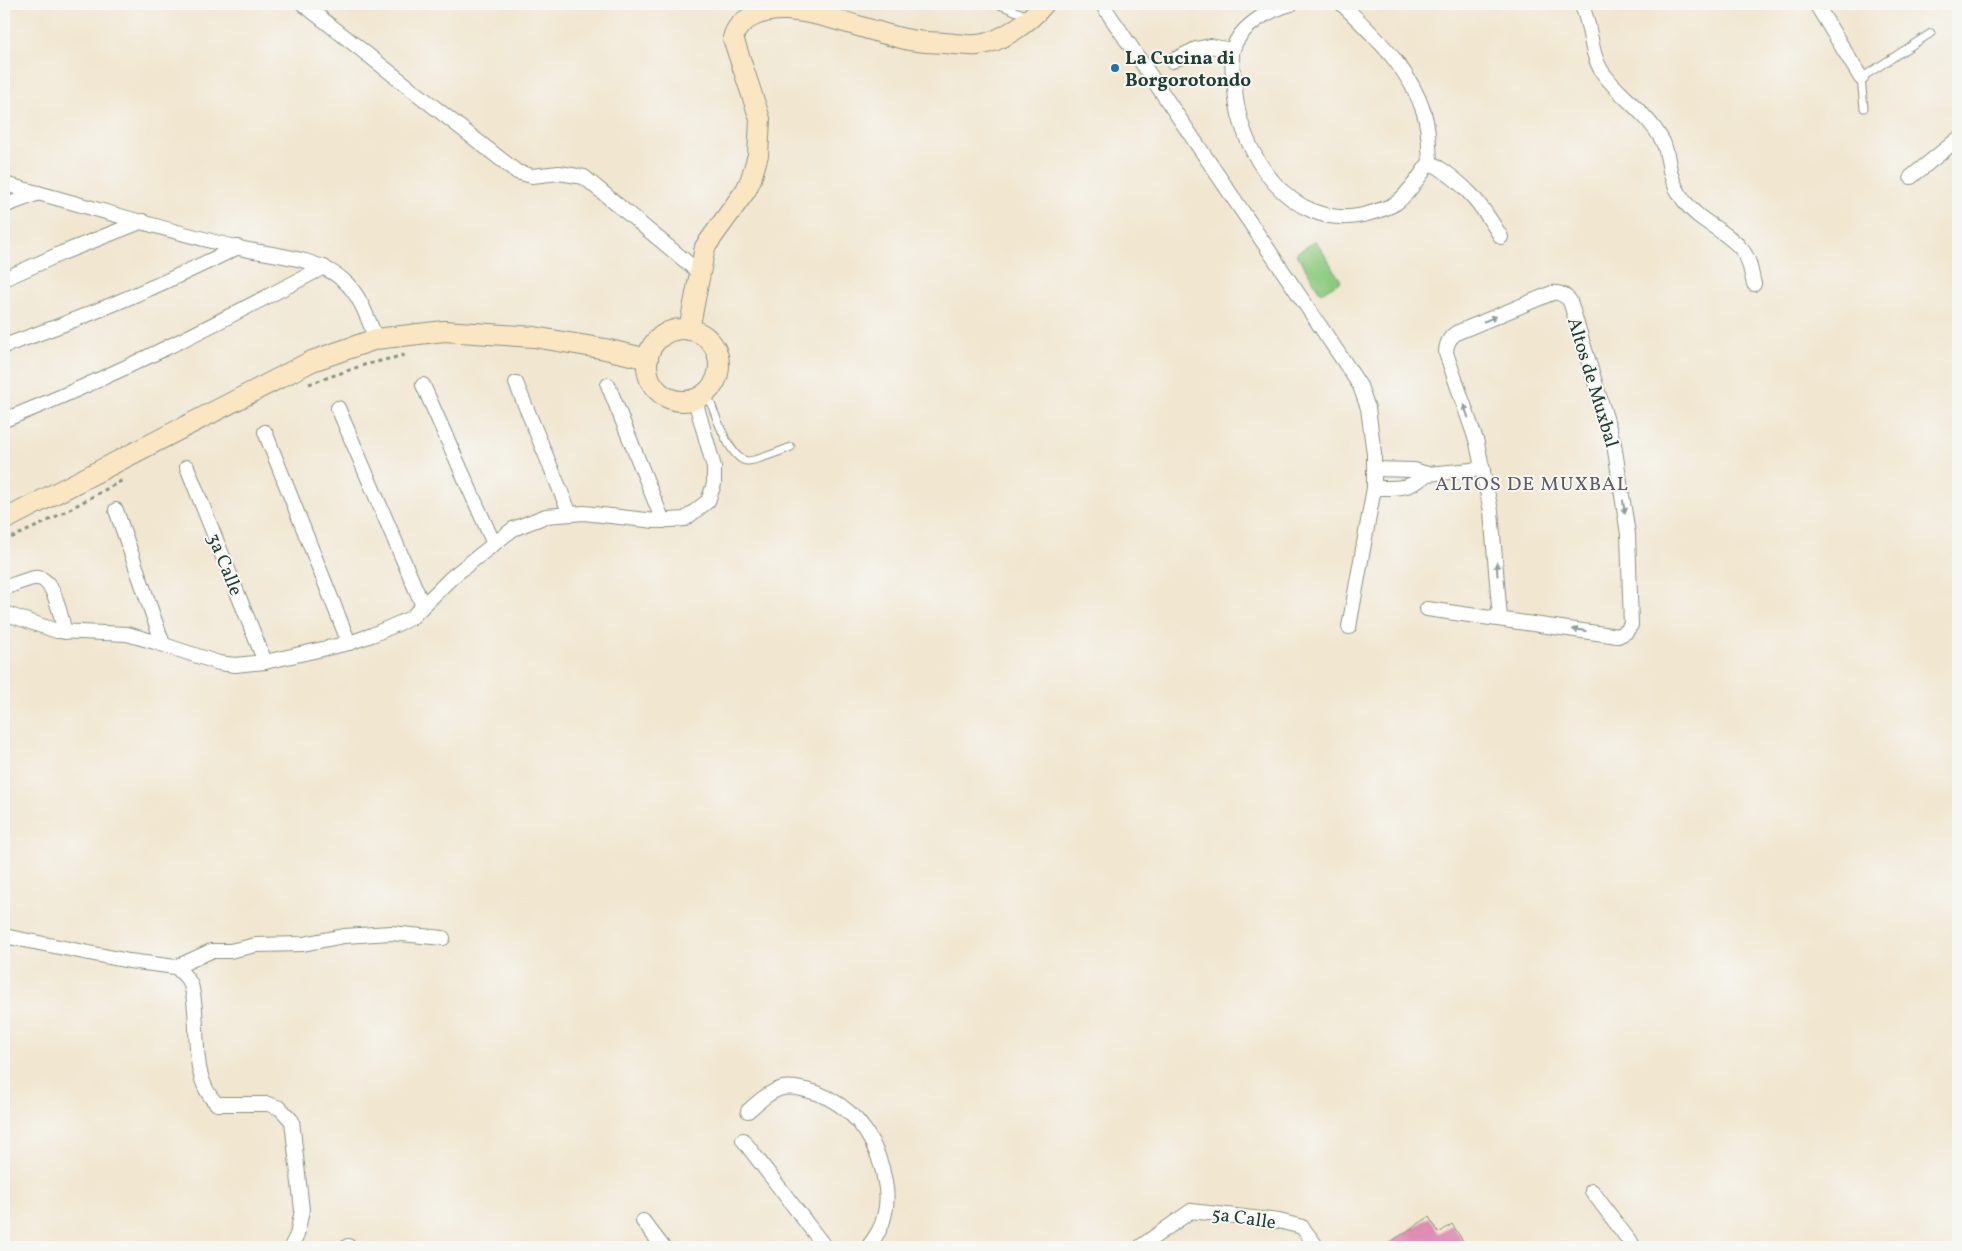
<svg xmlns="http://www.w3.org/2000/svg" width="1962" height="1251" font-family="Vollkorn,serif">
<rect width="100%" height="100%" fill="#f6f6f2"/>
<filter id="ink" filterUnits="userSpaceOnUse"><feTurbulence type="fractalNoise" baseFrequency=".02" numOctaves="2"/><feDisplacementMap in="SourceGraphic" scale="10" xChannelSelector="R" yChannelSelector="G"/><feConvolveMatrix kernelMatrix="1 2 1 2 8 2 1 2 1" color-interpolation-filters="sRGB"/></filter>
<filter id="wash" filterUnits="userSpaceOnUse"><feTurbulence type="fractalNoise" baseFrequency=".0096" numOctaves="4" result="noise"/><feDisplacementMap in="SourceGraphic" scale="20" xChannelSelector="R" yChannelSelector="G"/><feGaussianBlur stdDeviation="1.12" result="paint"/><feColorMatrix in="noise" values="0 0 0 0 0 0 0 0 0 0 0 0 0 0 0 0 0 1.4 0 .05"/><feComposite in="paint" operator="in"/></filter>
<g filter="url(#wash)">
<rect width="100%" height="100%" fill="#f1e6d0"/>
<path fill="#8bc97e" stroke="#558359" d="M1316,241L1341,281L1321,293L1296,253Z"/>
<g id="blocks">
<path fill="#de8db4" d="M1429,1217L1439,1233L1452,1224L1467,1247H1383Z"/>
</g>
</g>
<g filter="url(#ink)">
<use href="#blocks" fill-opacity="0" stroke="#889282" stroke-width="1"/>
<g fill="none" stroke-linecap="round" stroke-linejoin="round">
<g stroke="#889282" stroke-width="9">
<g id="lane">
<path d="M997,4L1028,16"/>
<path d="M1864,108L1861,78L1931,33"/>
<path d="M707,393C713,408 729,460 747,461C756,461 781,451 791,447"/>
</g>
</g>
<g stroke="#889282" stroke-width="16">
<g id="street">
<path d="M303,4L517,172L532,176L559,173L584,177L700,273"/>
<path d="M1102,4L1345,363L1360,386L1368,408L1374,454V488L1349,627"/>
<path d="M1291,4C1269,10 1240,26 1233,49C1230,58 1234,80 1235,90C1240,154 1291,231 1363,215C1374,212 1387,209 1396,203C1409,194 1420,175 1430,162C1429,146 1429,129 1424,113C1410,68 1374,36 1342,4"/>
<path d="M1581,4C1592,25 1589,53 1603,73C1621,98 1648,113 1663,142C1668,153 1668,164 1671,175C1674,185 1679,194 1685,202C1700,223 1728,231 1743,251C1750,260 1751,273 1754,284"/>
<path d="M1816,4L1861,78"/>
<path d="M1172,61L1196,49L1210,46L1232,50"/>
<path d="M1430,162C1465,183 1480,202 1501,237"/>
<path d="M1911,177L1958,139"/>
<path d="M4,184C82,204 160,229 239,248C271,255 317,257 343,280C360,294 368,319 376,339"/>
<path d="M4,206L39,193"/>
<path d="M4,279L62,253L143,221"/>
<path d="M4,346C84,318 162,285 238,247"/>
<path d="M516,383L570,514"/>
<path d="M423,385L494,544"/>
<path d="M608,385L663,521"/>
<path d="M338,408L423,606"/>
<path d="M4,420C114,377 219,322 324,267"/>
<path d="M265,432L349,643"/>
<path d="M187,467L265,662"/>
<path d="M1374,469L1414,470L1427,474L1483,469"/>
<path d="M1374,488C1396,488 1410,490 1427,474"/>
<path d="M116,510L163,644"/>
<path d="M4,588C13,585 24,580 34,578C55,575 60,617 65,632"/>
<path d="M1427,609L1618,636L1626,632L1631,625L1628,534L1614,444L1570,301C1565,295 1560,292 1552,293L1456,333C1449,338 1446,344 1446,353L1477,443L1491,511L1500,618"/>
<path d="M4,613L57,631L127,634L155,642L219,663L235,665L265,662L349,643L372,635L411,618L452,577L513,529L546,516L584,513L655,521L685,519L708,501L714,484V467L695,400"/>
<path d="M4,936L129,961L176,967C181,972 189,979 191,985C202,1022 187,1076 217,1104H268L280,1108L292,1121L302,1210L297,1235L291,1247"/>
<path d="M176,967L211,951H230L256,945L303,944L344,936L391,933L443,938"/>
<path d="M748,1111C758,1102 770,1091 783,1088C793,1086 807,1090 817,1093C851,1106 872,1133 882,1168C886,1185 889,1200 884,1217C882,1228 875,1238 868,1247"/>
<path d="M743,1140L825,1247"/>
<path d="M1592,1191L1634,1247"/>
<path d="M643,1221L663,1247"/>
<path d="M348,1247V1246"/>
<path d="M1140,1247L1191,1211L1279,1221L1302,1227L1317,1247"/>
</g>
</g>
<g stroke="#889282" stroke-width="22">
<g id="secondary">
<circle cx="683" cy="365" r="36"/>
<path d="M689,330L705,247L746,190L751,179L758,155L760,119L733,38C738,17 766,9 786,10C823,12 868,31 905,39C921,43 938,42 954,44C962,44 970,46 977,45C1001,43 1030,21 1044,4"/>
<path d="M4,520L312,361L376,339L444,331L534,337L605,349L648,359"/>
</g>
</g>
<g stroke="#889282" stroke-width="3" stroke-dasharray="4 4" stroke-linecap="butt">
<path d="M309,384L364,365L405,355"/>
<path d="M4,541L44,523L123,480"/>
</g>
<use href="#lane" stroke="#fff" stroke-width="7"/>
<use href="#street" stroke="#fff" stroke-width="14"/>
<use href="#secondary" stroke="#fbe6c4" stroke-width="20"/>
</g>
<defs><path id="oneway-solid" d="M-6-.8H1V-3.2L6.5 0L1 3.2V.8H-6Z" transform="scale(1.25)"/></defs>
<g fill="#8f9e9a">
<use href="#oneway-solid" transform="translate(1490 319) rotate(-22)"/>
<use href="#oneway-solid" transform="translate(1466 411) rotate(-109)"/>
<use href="#oneway-solid" transform="translate(1624 507) rotate(81)"/>
<use href="#oneway-solid" transform="translate(1497 569) rotate(-94)"/>
<use href="#oneway-solid" transform="translate(1579 630) rotate(-172)"/>
</g>
</g>
<circle fill="#1f6fb2" stroke="#f6f6f2" stroke-width="2" cx="1115" cy="68" r="5"/>
<g text-anchor="middle" stroke-width="4" stroke-linejoin="round" paint-order="stroke">
<g font-size="19" font-weight="bold" fill="#1f3d34" stroke="#f6f6f2" text-anchor="start">
<text x="1125" y="64">La Cucina di<tspan x="1125" dy="22">Borgorotondo</tspan></text>
</g>
<g font-size="19" fill="#1f3d34" stroke="#f6f6f2">
<text transform="translate(1594 382) rotate(73)" y="7">Altos de Muxbal</text>
<text transform="translate(226 564) rotate(68)" y="7">3a Calle</text>
<text transform="translate(1244 1217) rotate(8)" y="7">5a Calle</text>
</g>
<g font-size="20" letter-spacing="1" fill="#625961" stroke="#f6f6f2">
<text x="1532" y="490">ALTOS DE MUXBAL</text>
</g>
</g>
<rect width="1962" height="1251" fill="none" stroke="#f6f6f2" stroke-width="20"/>
</svg>
